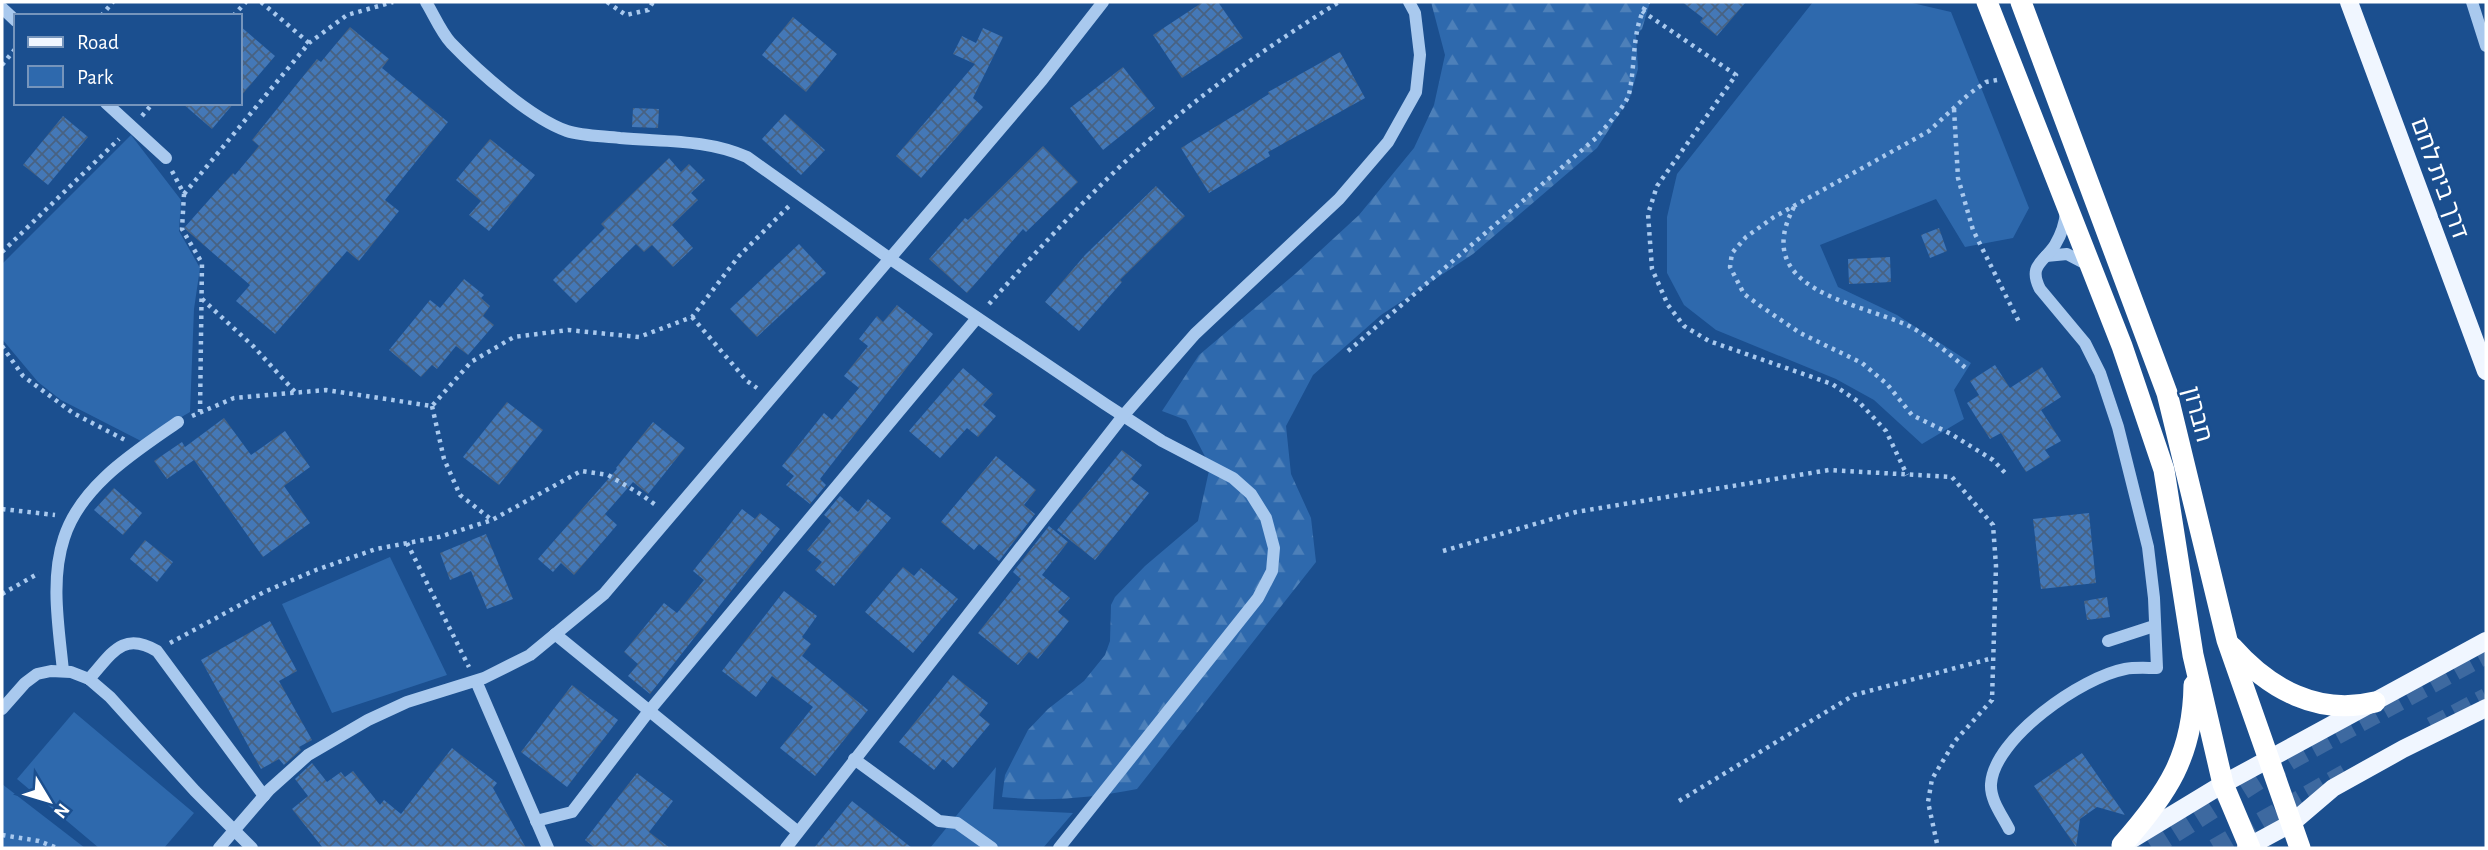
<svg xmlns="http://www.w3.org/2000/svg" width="2488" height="850" font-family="'Alegreya Sans','Noto Sans Hebrew',sans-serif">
<defs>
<pattern id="forest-firs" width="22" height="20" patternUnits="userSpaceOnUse" patternTransform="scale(1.75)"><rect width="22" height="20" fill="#2e69ad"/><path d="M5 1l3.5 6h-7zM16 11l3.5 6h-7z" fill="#4d80b9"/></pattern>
<pattern id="building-cross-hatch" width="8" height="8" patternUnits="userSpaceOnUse" patternTransform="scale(1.75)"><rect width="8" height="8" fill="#4478b7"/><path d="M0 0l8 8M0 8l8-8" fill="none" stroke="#486282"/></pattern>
</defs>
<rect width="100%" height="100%" fill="#1b4f8f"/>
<g fill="#2e69ad">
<path d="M1813,2H1908L1951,12L2029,208L2013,238L1965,247L1936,199L1820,245L1838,287L1897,315L1971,363L1954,390L1964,419L1922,444L1874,400L1836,379L1716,330L1684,305L1667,273V217L1677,174Z"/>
<path d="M131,135L181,200L179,231L200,268L194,309L190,412L141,441L61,400L38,382L2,339V264Z"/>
<path d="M390,557L447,675L332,713L282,604Z"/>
<path d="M74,712L194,813L164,848H99L17,779Z"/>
<path d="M996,767L993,809L1073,813L1043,848H930Z"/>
<path d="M2,784L85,848H5L2,846Z"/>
</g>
<path fill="url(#forest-firs)" d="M1431,2H1650L1642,29L1636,35L1638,69L1630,97L1597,148L1473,254L1381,315L1313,375L1286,426L1291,474L1311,518L1316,562L1137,789C1090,798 1050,802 1002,797L1005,775L1028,730L1048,709L1084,681L1105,655L1110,641L1111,605L1115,597L1145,566L1198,521L1210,466L1186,420L1162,411L1199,355L1295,274L1359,215L1414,148L1434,105L1445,55Z"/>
<g fill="url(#building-cross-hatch)">
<path d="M1203,2H1218L1243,38L1182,78L1153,35Z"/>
<path d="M1682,2H1746L1717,36L1700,22L1703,18Z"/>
<path d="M793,17L837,54L806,92L762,55Z"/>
<path d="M240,26L275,56L240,97Z"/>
<path d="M350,27L389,59L382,68L448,122L385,200L399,211L359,261L347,251L275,334L236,301L250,285L184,228L233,173L235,175L259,146L252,140L317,59L321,62Z"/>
<path d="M983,28L1003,37L973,98L983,107L921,178L896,156L975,64L953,54L962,36L976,43Z"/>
<path d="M1340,52L1365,98L1268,152L1270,156L1209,193L1181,148L1269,94L1268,92Z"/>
<path d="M1123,67L1155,108L1103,150L1070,108Z"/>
<path d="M182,103H234L212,129Z"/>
<path d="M633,108L659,109L658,128L632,127Z"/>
<path d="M785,114L825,150L801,175L762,139Z"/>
<path d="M63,116L88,137L48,185L23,165Z"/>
<path d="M490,139L535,175L489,231L469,215L481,201L456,180Z"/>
<path d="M1043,146L1078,182L1026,232L1023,229L967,293L929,259L965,218L968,220Z"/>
<path d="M669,158L681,172L689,164L705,180L691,193L698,200L672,225L693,248L673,267L652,245L644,252L636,244L576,303L553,280L605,228L601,224Z"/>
<path d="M1156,186L1185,216L1120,280L1122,282L1079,331L1045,302L1085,255Z"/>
<path d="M1939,228L1947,251L1930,258L1921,235Z"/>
<path d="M799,244L826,273L757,337L730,309Z"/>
<path d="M1890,257L1891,282L1849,284L1848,259Z"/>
<path d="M464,279L484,295L481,298L490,306L483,316L494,325L468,355L456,346L437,369L432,365L421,377L389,350L430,300L440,308Z"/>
<path d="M897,305L933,334L820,479L826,485L810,504L786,485L794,476L782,466L824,413L832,420L859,388L844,376L868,346L859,339L877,316L883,322Z"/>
<path d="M1995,365L2010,388L2042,367L2061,397L2041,410L2061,441L2045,450L2050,457L2026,472L2001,433L1990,439L1967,403L1979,395L1970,381Z"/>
<path d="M963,368L993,394L983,405L996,416L978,437L967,428L940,458L909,431Z"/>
<path d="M507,402L543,430L499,485L463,457Z"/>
<path d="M224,418L251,455L285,431L310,467L284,486L310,523L263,557L194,460L167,479L154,461L182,442L185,447Z"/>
<path d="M653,422L685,448L648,494L633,482L605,514L617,525L574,575L561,563L553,572L538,559L617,469L616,468Z"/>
<path d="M1122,450L1142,465L1131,479L1149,493L1095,560L1057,530Z"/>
<path d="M996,456L1036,490L1024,505L1035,514L999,561L979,544L974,550L941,522Z"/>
<path d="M114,488L142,513L123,535L94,510Z"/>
<path d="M840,496L858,512L868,499L891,518L834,586L815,570L822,562L807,550L831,521L824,515Z"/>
<path d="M742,509L755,519L760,513L780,529L650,694L628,676L638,664L624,652L664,603L677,613L704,580L693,571Z"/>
<path d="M2089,513L2096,583L2041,589L2033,519Z"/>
<path d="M1049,526L1068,542L1042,575L1070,598L1058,612L1069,621L1038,659L1029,652L1018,665L978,633L1021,579L1013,572Z"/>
<path d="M486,534L513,599L487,609L471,571L450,580L440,553Z"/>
<path d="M145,540L173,562L157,582L130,559Z"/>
<path d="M903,567L914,576L921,568L958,599L913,653L865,612Z"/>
<path d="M784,591L817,616L802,637L811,644L802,656L868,710L815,776L780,748L813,707L772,676L756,697L722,671Z"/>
<path d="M2107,597L2110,617L2087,620L2084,601Z"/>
<path d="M270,621L297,671L279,681L312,740L299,747L301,750L284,765L279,759L261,769L201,660Z"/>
<path d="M953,675L988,703L979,715L990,724L953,768L943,759L934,770L899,742Z"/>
<path d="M572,685L618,720L567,787L521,752Z"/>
<path d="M452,748L497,783L493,788L526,848H323L292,809L308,796L295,779L312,763L327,782L341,772L345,777L353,771L380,805L384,800L401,814Z"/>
<path d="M2082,753L2125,815L2097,807L2080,819L2076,847L2034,786Z"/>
<path d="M637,773L673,801L649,832L670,848H595L585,840Z"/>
<path d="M852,801L912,848H814Z"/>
</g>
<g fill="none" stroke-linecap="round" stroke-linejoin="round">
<g stroke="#3d69a0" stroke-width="18" stroke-dasharray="18 9" stroke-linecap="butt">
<path d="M2431,726L2486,697"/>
<path d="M2152,848L2292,760L2486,655"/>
<path d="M2214,848L2345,773"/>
</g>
<g stroke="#a9c9ee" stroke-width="4.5" stroke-dasharray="3.5 5" stroke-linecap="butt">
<path d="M261,2L309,43"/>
<path d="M607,2L626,15L648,10L653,2"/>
<path d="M1642,11L1736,75L1657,186L1648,214L1652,269L1668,305L1684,326L1709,341L1832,384L1859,402L1886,431L1907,475"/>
<path d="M101,16L113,2"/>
<path d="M233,16L246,2"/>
<path d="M2,65L16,48"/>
<path d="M1997,80L1986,82L1969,94L1929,131L1774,217L1746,237L1732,253L1730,267L1744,294L1759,305L1800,333L1862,363L1887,384L1912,415L1951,434L1993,460L2008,476"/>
<path d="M1954,109L1958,178L1973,230L2019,322"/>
<path d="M142,116L153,103"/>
<path d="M172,171L184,194L182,229L202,263L200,412"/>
<path d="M184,194L309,43L347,15L393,2"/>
<path d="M1794,207C1750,289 1855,302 1907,325C1929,336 1949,354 1968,370"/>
<path d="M2,252L119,139"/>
<path d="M202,299L253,346L296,393"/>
<path d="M989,304C1046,241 1104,177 1170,122C1223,78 1281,38 1339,2"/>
<path d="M692,317L747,381L757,388"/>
<path d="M2,346L23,376L73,413L125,440"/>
<path d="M1348,351L1596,138C1604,128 1626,106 1629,94C1636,64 1631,28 1648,2"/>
<path d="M432,406L444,459L460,495L492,520"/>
<path d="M192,416L234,398L326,390L432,406L471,362L514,337L568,330L639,337L692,317L739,256L789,206"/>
<path d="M2,509L55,515"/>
<path d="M407,543L469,667"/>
<path d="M1443,551L1576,512L1829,470L1952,477L1993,525L1996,566L1992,700L1955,741L1932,779L1928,802L1938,848"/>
<path d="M2,594L39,573"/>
<path d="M170,643L264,592L316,570L376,549L439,537L492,520L581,471L608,475L642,495L657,506"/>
<path d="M1679,801L1854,695L1993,658"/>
<path d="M2,835L39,841L57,848"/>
</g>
<g stroke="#a9c9ee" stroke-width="12">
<path d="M426,2C434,15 441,32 451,43C478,71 530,118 567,131C582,136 603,136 620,138C663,142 707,139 747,157L889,258L1105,404L1162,441L1233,478L1251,494L1266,518L1274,548L1272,571L1258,598L1059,848"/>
<path d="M2472,2L2486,46"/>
<path d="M2,8L16,21"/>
<path d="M106,103L166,158"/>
<path d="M2046,256L2067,254L2088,265"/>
<path d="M555,634L798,832"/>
<path d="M2108,641L2154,626"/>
<path d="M63,671C59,629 50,580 64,538C81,485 135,452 178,422"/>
<path d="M89,679C111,655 122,630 157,651L264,796"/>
<path d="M476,681L548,848"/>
<path d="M2,709L25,683L37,674L51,671L71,672L89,679L110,697L195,791L252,848"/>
<path d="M854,759L939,821L957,823L992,848"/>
<path d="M536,821L572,812L649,711L977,318"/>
<path d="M2009,829C2002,815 1990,800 1991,784C1994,738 2082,677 2125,669C2135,667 2147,668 2157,668L2154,598L2148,547L2118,427L2100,373L2085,343L2040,289C2028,265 2043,263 2055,245C2061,235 2065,224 2066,212"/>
<path d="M219,848L269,790L308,755L368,720L407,702L484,678L530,655L604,594L1042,80L1103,2"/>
<path d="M786,848L1123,416L1195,334L1339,199L1388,142L1416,92L1420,55L1415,13L1409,2"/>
</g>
<g stroke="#f0f6ff" stroke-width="18">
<path d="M2349,2L2486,371"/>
<path d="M2129,841L2223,784L2486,641"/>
<path d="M2246,848L2292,823L2333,788L2403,749L2486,708"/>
</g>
<g stroke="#fff" stroke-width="21">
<path d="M1987,2L2122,346L2164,470L2193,655L2223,784L2250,848"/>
<path d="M2021,2L2167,393L2227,640L2300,848"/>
<path d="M2232,647C2269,689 2318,716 2375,702"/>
<path d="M2122,845C2167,794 2193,756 2194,685"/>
</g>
</g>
<g text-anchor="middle" stroke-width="5" stroke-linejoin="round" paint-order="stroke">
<g font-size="24" fill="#fff" stroke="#1b4f8f">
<text transform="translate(2440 178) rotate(70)" y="8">דרך בית לחם</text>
<text transform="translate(2198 414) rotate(75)" y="8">חברון</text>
</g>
</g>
<rect width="2488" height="850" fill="none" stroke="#ffffff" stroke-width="7"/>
<rect x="14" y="14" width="228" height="91" fill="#1b4f8f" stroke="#7695bc" stroke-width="2"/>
<rect x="28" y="37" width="35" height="10" fill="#f0f6ff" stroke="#7695bc" stroke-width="2"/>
<text x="77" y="49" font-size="21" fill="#ffffff">Road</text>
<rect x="28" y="66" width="35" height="21" fill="#2e69ad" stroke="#7695bc" stroke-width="2"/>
<text x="77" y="84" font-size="21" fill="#ffffff">Park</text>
<g transform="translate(49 801) rotate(128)" stroke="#1b4f8f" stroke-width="5" paint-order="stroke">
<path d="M0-5L12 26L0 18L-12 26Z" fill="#ffffff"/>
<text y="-10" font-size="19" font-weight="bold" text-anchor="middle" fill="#ffffff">N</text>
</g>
</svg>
